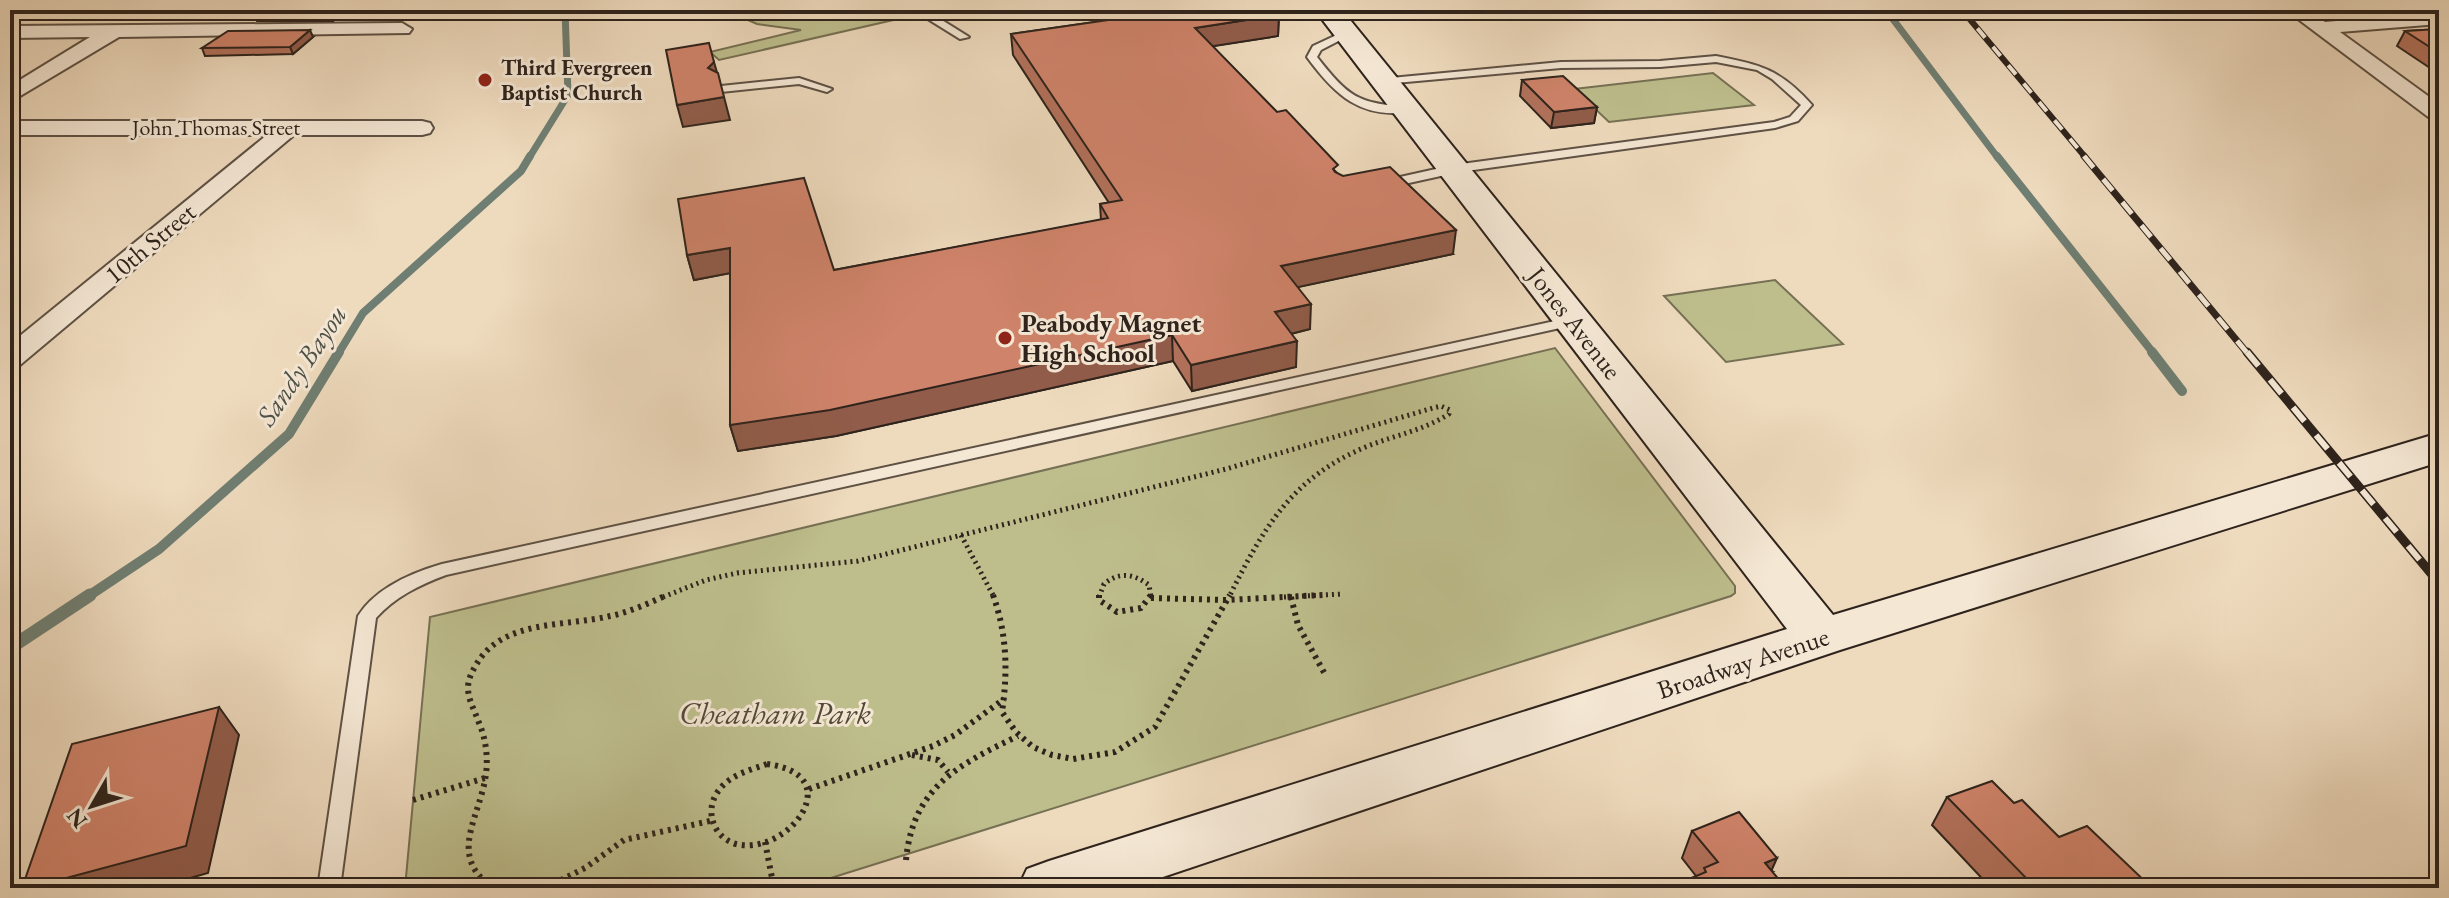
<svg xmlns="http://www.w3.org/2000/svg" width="2449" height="898" font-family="'EB Garamond',serif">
<rect width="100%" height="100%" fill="#eedabd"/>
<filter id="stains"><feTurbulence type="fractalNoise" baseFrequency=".0025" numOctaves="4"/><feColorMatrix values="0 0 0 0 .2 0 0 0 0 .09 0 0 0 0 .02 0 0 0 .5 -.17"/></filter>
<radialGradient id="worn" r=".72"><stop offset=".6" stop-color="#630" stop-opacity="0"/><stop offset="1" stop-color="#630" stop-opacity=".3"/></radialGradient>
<g fill="#bebe8d" stroke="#767054" stroke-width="2">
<path d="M725,10H757L787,18L826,20L892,10H937L719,60L710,52L801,30L757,24Z"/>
<path d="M1713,73L1754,105L1609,122L1574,89Z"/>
<path d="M1775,280L1843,344L1726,362L1664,296Z"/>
<path d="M1555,348L1735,586V593L1731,596L799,888H405L430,617Z"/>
</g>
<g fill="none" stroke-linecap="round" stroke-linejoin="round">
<g stroke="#6f7e72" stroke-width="7">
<path d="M1886,10L1998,158"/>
<path d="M529,158L568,95L565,10"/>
</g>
<g stroke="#6f7e72" stroke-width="8">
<path d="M1997,156L2154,354"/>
<path d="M338,354L363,313L521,171L530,156"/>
</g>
<g stroke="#6f7e72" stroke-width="10">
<path d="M2152,352L2182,391"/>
<path d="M87,597L159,549L289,434L339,352"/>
</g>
<path stroke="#6f7e72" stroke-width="13" d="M10,648L90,595"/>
<g stroke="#5e5144" stroke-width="4">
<g id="lane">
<path d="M923,12H929L969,37L960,39L923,16Z"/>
<path d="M1343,32L1352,34L1321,50L1317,57C1348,96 1356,103 1407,107L1411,108V112C1360,119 1335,95 1307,57L1313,46Z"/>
<path d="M1716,56C1761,65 1780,69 1812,105L1798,121L1775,128L1459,172L1386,188L1380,184L1382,181L1454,165L1774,122L1790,117L1801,105L1772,79L1757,70L1716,62L1660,67L1561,68L1384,84L1380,83V79L1561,62L1660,61Z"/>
<path d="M799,78L832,89L827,92L799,84L721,92L716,89L721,86Z"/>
<path d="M1573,317L1580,321L1578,324L446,575C419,585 395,597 376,618L340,888H318L358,616C376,588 411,573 442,564Z"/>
</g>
</g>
<g stroke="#5e5144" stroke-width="4">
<g id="street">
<path d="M2286,10H2308L2325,22L2439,12V24L2340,32L2439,104V121L2431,119Z"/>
<path d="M402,23L412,29L409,33L119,37L10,102V86L90,37L10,38V26Z"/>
<path d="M10,121H422L430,123L433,128L430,133L422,135H294L20,365L10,368V344L267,135H10Z"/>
</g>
</g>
<g stroke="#2e231c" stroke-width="4">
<path id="secondary" d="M1315,10H1342L1833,615L2439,433V462L1840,650L1130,888H1018L1027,869L1049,861L1787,629Z"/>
</g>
<g stroke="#2e231c" stroke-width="5" stroke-dasharray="2 4" stroke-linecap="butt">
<path d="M961,535L994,597"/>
<path d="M663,597L706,580L737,573L858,561L1226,469L1433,408L1441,406L1450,410L1449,414C1424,430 1396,435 1368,446C1292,477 1264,527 1229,597"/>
<path d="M1099,597L1104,584C1120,571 1134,574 1149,585L1151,597"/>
<path d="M1284,597L1343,594"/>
</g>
<g stroke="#2e231c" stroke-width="6" stroke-dasharray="3 5" stroke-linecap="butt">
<path d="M993,595C1007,634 1008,671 1002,712L1016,732L1033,747L1052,755L1073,759L1115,752L1155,727L1227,600L1323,595"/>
<path d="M1099,595V600L1117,612L1141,608L1151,595"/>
<path d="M1291,597L1298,625L1326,676"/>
<path d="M1151,598L1227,600L1230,595"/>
<path d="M912,755L938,760L948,772"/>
<path d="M767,764C851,775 787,857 736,844C712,837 704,809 719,790C730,775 750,770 767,764Z"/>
<path d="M809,789L933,746L955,735L1004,699"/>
<path d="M413,800L485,778"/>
<path d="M765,842L774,888"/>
<path d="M906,860C913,787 958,765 1018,736"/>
<path d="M493,888C452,859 473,828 483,789C489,767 488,744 479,723C475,711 468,700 468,688C468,679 472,672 476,665C502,619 565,627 610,616C630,612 649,603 667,595"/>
<path d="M530,888L555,883L585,868L624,840L710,821"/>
</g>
<use href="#lane" fill="#f4e7d4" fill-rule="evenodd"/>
<use href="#street" fill="#f4e7d4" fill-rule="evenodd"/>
<use href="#secondary" fill="#f4e7d4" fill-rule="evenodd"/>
<g stroke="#2e231c" stroke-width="6">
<path id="rail-far2" d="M1962,10L2086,158"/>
</g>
<g stroke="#2e231c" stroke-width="7">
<path id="rail-far1" d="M2084,156L2248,354"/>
</g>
<g stroke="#2e231c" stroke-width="9">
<path id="rail" d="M2247,352L2439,583"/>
</g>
<use href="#rail-far2" stroke="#f4e7d4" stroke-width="4" stroke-dasharray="12" stroke-linecap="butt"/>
<use href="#rail-far1" stroke="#f4e7d4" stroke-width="5" stroke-dasharray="15" stroke-linecap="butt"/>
<use href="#rail" stroke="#f4e7d4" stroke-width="6" stroke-dasharray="18" stroke-linecap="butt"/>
</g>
<g fill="#b2715b" stroke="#2e231c" stroke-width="2">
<path d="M260,10H346L333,21H257L254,14Z"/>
<path d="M1151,10H1273L1279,15L1278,36L1212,46L1338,174L1453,254L1297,287L1310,329L1291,334L1296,367L1192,391L1173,361L836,436L738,451L730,425V273L694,280L687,255L834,270L1101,220L1100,204L1109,203L1013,55L1011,34L1151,14Z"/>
<path d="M2439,29V74L2397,46L2405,31Z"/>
<path d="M313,37L293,54L205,56L202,48Z"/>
<path d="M1522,80L1597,107L1594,123L1551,128L1520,96Z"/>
<path d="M1947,797L2014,803L2059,837L2152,888H1991L1932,825Z"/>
<path d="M1692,831L1772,871L1696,876L1682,858Z"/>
</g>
<g fill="#915c4a" stroke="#2e231c" stroke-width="2">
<path d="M334,10H346L333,21L330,13Z"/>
<path d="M1279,15L1278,36L1195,49V28Z"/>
<path d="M310,30L313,37L293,54L290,47Z"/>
<path d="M714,62L720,83L708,68Z"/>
<path d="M724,97L730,120L683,127L677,105Z"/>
<path d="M1597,107L1594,123L1551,128L1554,112Z"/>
<path d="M1456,230L1453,254L1280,291L1281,266Z"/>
<path d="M730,248L736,272L694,280L687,255Z"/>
<path d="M1311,304L1310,329L1274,338L1275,312Z"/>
<path d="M1172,335L1173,361L836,436L738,451L730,425Z"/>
<path d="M1297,341L1296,367L1192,391L1191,365Z"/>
<path d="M219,707L239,735L208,873L155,888H29Z"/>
<path d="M1777,858L1765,885V863Z"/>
<path d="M2031,878L2024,888H2021L2027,879Z"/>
</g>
<g fill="#cf836a" stroke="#2e231c" stroke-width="2">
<path d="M260,10H334L330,13L254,14Z"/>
<path d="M1162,10H1273L1279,15L1195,28L1277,112L1286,110L1338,165L1333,169L1335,172L1343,176L1390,167L1456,230L1281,266L1311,304L1275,312L1297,341L1191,365L1172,335L830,410L730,425V248L687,255L678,199L804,178L834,270L1108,218L1100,204L1122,200L1011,34L1164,12Z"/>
<path d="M2439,29V53L2405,31Z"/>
<path d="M310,30L290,47L202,48L228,31Z"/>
<path d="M709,43L714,62L708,68L718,73L724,97L677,105L666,50Z"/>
<path d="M1563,76L1597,107L1554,112L1522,80Z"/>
<path d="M219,707L186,846L29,888H22L72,744Z"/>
<path d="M1992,781L2014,803L2022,800L2059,837L2087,826L2152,888H2041L2031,878L2027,879L1947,797Z"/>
<path d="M1739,812L1777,858L1765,863L1786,888H1667L1706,872L1704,868L1718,862L1692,831Z"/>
</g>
<g fill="#8f2418" stroke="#f4e7d4" stroke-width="3">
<circle cx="485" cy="80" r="8"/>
<circle cx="1005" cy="338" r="8"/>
</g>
<g text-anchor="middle" stroke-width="6" stroke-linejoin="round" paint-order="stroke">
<g font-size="22" font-weight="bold" fill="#2e231c" stroke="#f4e7d4" text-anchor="start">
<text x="501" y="75">Third Evergreen<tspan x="501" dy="25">Baptist Church</tspan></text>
</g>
<g font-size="22" fill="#2e231c" stroke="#f4e7d4">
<text x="216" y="135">John Thomas Street</text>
</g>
<g font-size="26" fill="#2e231c" stroke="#f4e7d4">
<text transform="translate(150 243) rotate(-40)" y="9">10th Street</text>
<text transform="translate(1575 323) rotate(52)" y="9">Jones Avenue</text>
<text transform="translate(1743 663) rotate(-18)" y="9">Broadway Avenue</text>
</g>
<g font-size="26" font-weight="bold" fill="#2e231c" stroke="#f4e7d4" text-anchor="start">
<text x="1021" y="332">Peabody Magnet<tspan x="1021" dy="30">High School</tspan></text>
</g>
<g font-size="28" font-style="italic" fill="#4e5147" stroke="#f4e7d4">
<text transform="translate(301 365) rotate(-56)" y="10">Sandy Bayou</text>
</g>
<g font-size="32" font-style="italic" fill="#524a38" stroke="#f4e7d4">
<text x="775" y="724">Cheatham Park</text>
</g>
</g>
<rect width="2449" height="898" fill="none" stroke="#eedabd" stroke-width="40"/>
<rect x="12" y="12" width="2425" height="874" fill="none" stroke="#2e231c" stroke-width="4"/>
<rect x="20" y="20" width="2409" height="858" fill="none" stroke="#2e231c" stroke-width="2"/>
<g transform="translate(92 806) rotate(231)" stroke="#f4e7d4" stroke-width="6" paint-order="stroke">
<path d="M0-6L14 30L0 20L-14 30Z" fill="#2e231c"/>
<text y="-12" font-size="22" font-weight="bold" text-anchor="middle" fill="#2e231c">N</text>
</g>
<rect width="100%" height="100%" filter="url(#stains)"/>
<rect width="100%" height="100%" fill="url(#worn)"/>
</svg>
